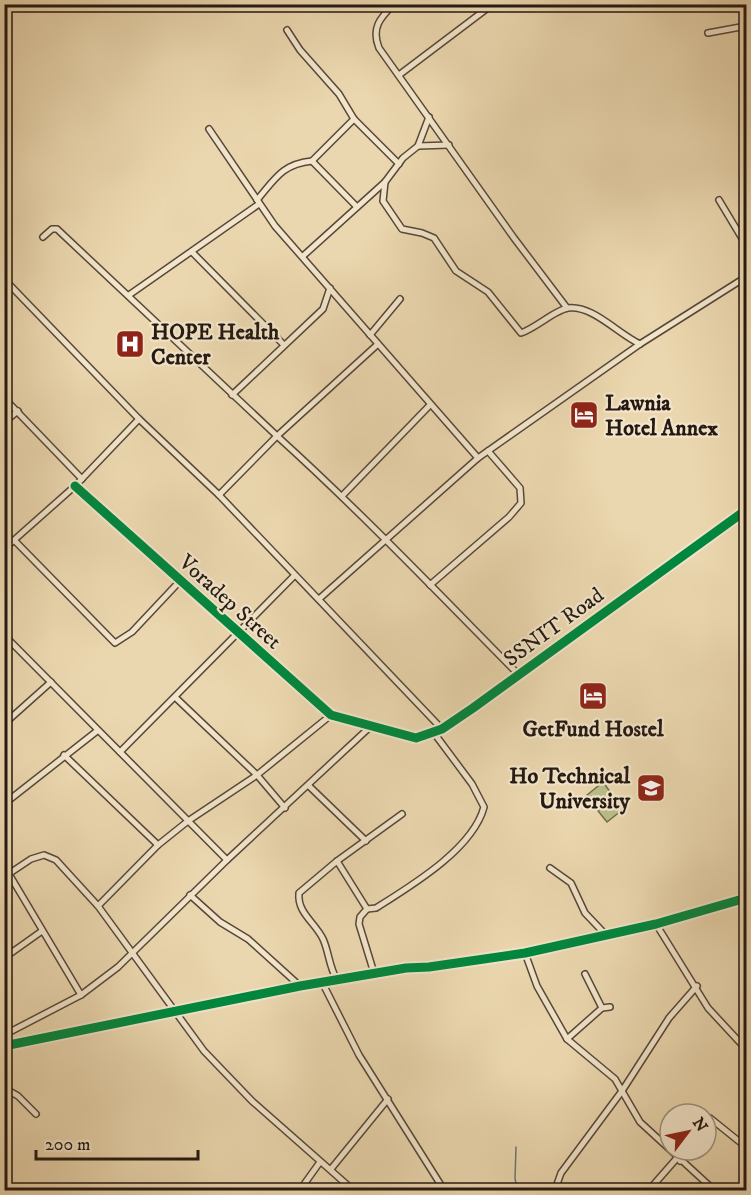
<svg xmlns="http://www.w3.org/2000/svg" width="751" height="1195" font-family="'IM FELL DW Pica',serif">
<rect width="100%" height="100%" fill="#ebd7af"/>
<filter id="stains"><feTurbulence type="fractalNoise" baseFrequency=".00333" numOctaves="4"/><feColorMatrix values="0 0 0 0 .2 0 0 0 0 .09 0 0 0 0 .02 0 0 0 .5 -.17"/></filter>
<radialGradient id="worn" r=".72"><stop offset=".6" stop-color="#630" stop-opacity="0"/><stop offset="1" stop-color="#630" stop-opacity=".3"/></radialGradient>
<g fill="#babe89" stroke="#6f6c4e" stroke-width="1.5">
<path d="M603,782L611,793L595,805L587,795Z"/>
<path d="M617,797L626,807L607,822L598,811Z"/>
</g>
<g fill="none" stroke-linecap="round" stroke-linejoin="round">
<path stroke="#6c7874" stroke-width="1.5" d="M516,1147L515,1179L518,1190"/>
<g stroke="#564839" stroke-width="8">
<g id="minor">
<path d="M394,4C380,18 371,28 379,48L514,238L567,308"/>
<path d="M287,30L300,50L339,94L354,119L399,164"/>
<path d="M708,33L746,26"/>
<path d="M399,75L493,4"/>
<path d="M209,129L275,226L478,458"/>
<path d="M418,146L429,117"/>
<path d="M312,161L354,119"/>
<path d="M385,182L383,201L402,229L422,233L434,238L456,271L488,292L521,333C536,328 555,310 568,308C593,305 618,334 640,344"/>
<path d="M257,200C275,179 282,164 312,161L357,207"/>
<path d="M719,200L746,245"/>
<path d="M43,237L52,229H57L277,436L378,344"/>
<path d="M192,252L284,345"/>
<path d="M303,256L385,182L403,158L418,146L449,145"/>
<path d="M4,279L139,419L219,495L442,729"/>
<path d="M129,295L259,204"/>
<path d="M370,335L400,299"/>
<path d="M232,395L323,309L330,288"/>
<path d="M4,398L82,479"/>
<path d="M4,422L18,411"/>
<path d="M75,486L331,715L416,738L442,729L473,708L746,510"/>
<path d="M219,495L277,436C361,512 439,594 518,674"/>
<path d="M342,496L430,405"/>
<path d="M15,541L115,643L132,632L179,582"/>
<path d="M4,549L75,486L139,419"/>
<path d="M430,585L509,517L521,503L520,488L488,451"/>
<path d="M319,599L478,458L640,344L746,277"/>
<path d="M4,635L227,860"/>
<path d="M176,698L257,775L285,808"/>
<path d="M4,724L51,682"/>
<path d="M120,752L294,576"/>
<path d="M64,755L158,845"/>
<path d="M309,786L366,841"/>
<path d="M4,804L97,731"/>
<path d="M337,861L367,909L360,917L359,924L374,973"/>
<path d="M550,868L571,883L585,913L605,934"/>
<path d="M9,874L81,995"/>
<path d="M4,877L31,859L44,855L56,860L98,906L204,1051L252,1101L353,1190"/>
<path d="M190,895L220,922L248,939L300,986"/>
<path d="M98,906L158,845L188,821L257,775L331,715"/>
<path d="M367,909L376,908C411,886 473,849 484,807L472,784L434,733"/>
<path d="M656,924L708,1008L746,1049"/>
<path d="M525,953L537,986L567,1039L615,1079L640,1122L714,1190"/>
<path d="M4,958L42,931"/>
<path d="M585,974L602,1008"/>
<path d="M337,980C329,967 329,952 323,939C315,922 297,913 299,893L337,861L402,814"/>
<path d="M322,982L359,1055L444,1190"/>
<path d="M4,1035L81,995L118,967L227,860L371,726"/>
<path d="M567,1039L602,1008L610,1007"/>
<path d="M4,1046L300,986L406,968L429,967L525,953L656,924L746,898"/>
<path d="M4,1088L18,1096L36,1114"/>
<path d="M706,1124L710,1118L746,1147"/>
<path d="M680,1161L688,1150"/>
<path d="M331,1169L388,1099"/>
<path d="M300,1190L320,1162"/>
<path d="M558,1190L556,1187L561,1173L622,1091L669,1018L697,986"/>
<path d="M649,1190L677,1158"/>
</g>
</g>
<use href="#minor" stroke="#f2e5cb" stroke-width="5"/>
<g stroke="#f2e5cb" stroke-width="13">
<g id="cycleway">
<path d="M75,486L331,715L416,738L442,729L473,708L746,510"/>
<path d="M4,1046L300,986L406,968L429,967L525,953L656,924L746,898"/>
</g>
</g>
<use href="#cycleway" stroke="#00873e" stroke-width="9"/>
</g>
<defs>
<g id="hospital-square" transform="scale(1.5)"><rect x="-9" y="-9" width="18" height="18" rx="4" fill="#8f2418" stroke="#f2e5cb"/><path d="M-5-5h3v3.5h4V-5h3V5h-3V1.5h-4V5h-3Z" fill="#fff"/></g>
<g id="hotel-square" transform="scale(1.5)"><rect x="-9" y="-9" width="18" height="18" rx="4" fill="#8f2418" stroke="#f2e5cb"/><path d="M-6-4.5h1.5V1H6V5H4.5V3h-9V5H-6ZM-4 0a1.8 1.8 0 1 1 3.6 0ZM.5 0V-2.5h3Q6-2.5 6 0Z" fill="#fff"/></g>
<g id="school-square" transform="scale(1.5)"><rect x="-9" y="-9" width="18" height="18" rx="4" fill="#8f2418" stroke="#f2e5cb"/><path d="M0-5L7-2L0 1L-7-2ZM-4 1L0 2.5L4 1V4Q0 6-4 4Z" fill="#fff"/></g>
</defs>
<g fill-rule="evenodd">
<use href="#hospital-square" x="130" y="344"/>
<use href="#hotel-square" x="584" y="415"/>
<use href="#hotel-square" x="593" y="696"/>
<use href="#school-square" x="651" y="788"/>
</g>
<g text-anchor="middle" stroke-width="4.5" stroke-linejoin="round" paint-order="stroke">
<g font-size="22" font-weight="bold" fill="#241912" stroke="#f2e5cb" text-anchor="start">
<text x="151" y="339">HOPE Health<tspan x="151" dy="25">Center</tspan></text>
<text x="605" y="410">Lawnia<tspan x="605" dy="25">Hotel Annex</tspan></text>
<text x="593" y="736" text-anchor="middle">GetFund Hostel</text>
<text x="630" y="783" text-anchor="end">Ho Technical<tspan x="630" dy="25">University</tspan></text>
</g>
<g font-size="22" fill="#241912" stroke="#f2e5cb">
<text transform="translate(231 601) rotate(42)" y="8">Voradep Street</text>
<text transform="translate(553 626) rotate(-36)" y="8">SSNIT Road</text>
</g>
</g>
<rect width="751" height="1195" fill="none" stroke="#ebd7af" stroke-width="24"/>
<rect x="6" y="6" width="739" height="1183" fill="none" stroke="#241912" stroke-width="3"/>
<rect x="12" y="12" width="727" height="1171" fill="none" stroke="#241912" stroke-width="1.5"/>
<g transform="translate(688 1132) rotate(58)"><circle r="28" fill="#f2e5cb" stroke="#a09381" stroke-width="1.5"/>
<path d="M0-4.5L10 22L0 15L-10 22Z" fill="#8f2418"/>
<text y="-9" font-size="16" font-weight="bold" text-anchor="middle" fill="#241912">N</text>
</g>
<path d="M36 1150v9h162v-9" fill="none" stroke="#241912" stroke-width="3"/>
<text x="45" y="1150" font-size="18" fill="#241912" stroke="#f2e5cb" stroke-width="4.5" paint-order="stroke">200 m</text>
<rect width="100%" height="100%" filter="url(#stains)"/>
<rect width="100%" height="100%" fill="url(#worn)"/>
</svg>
